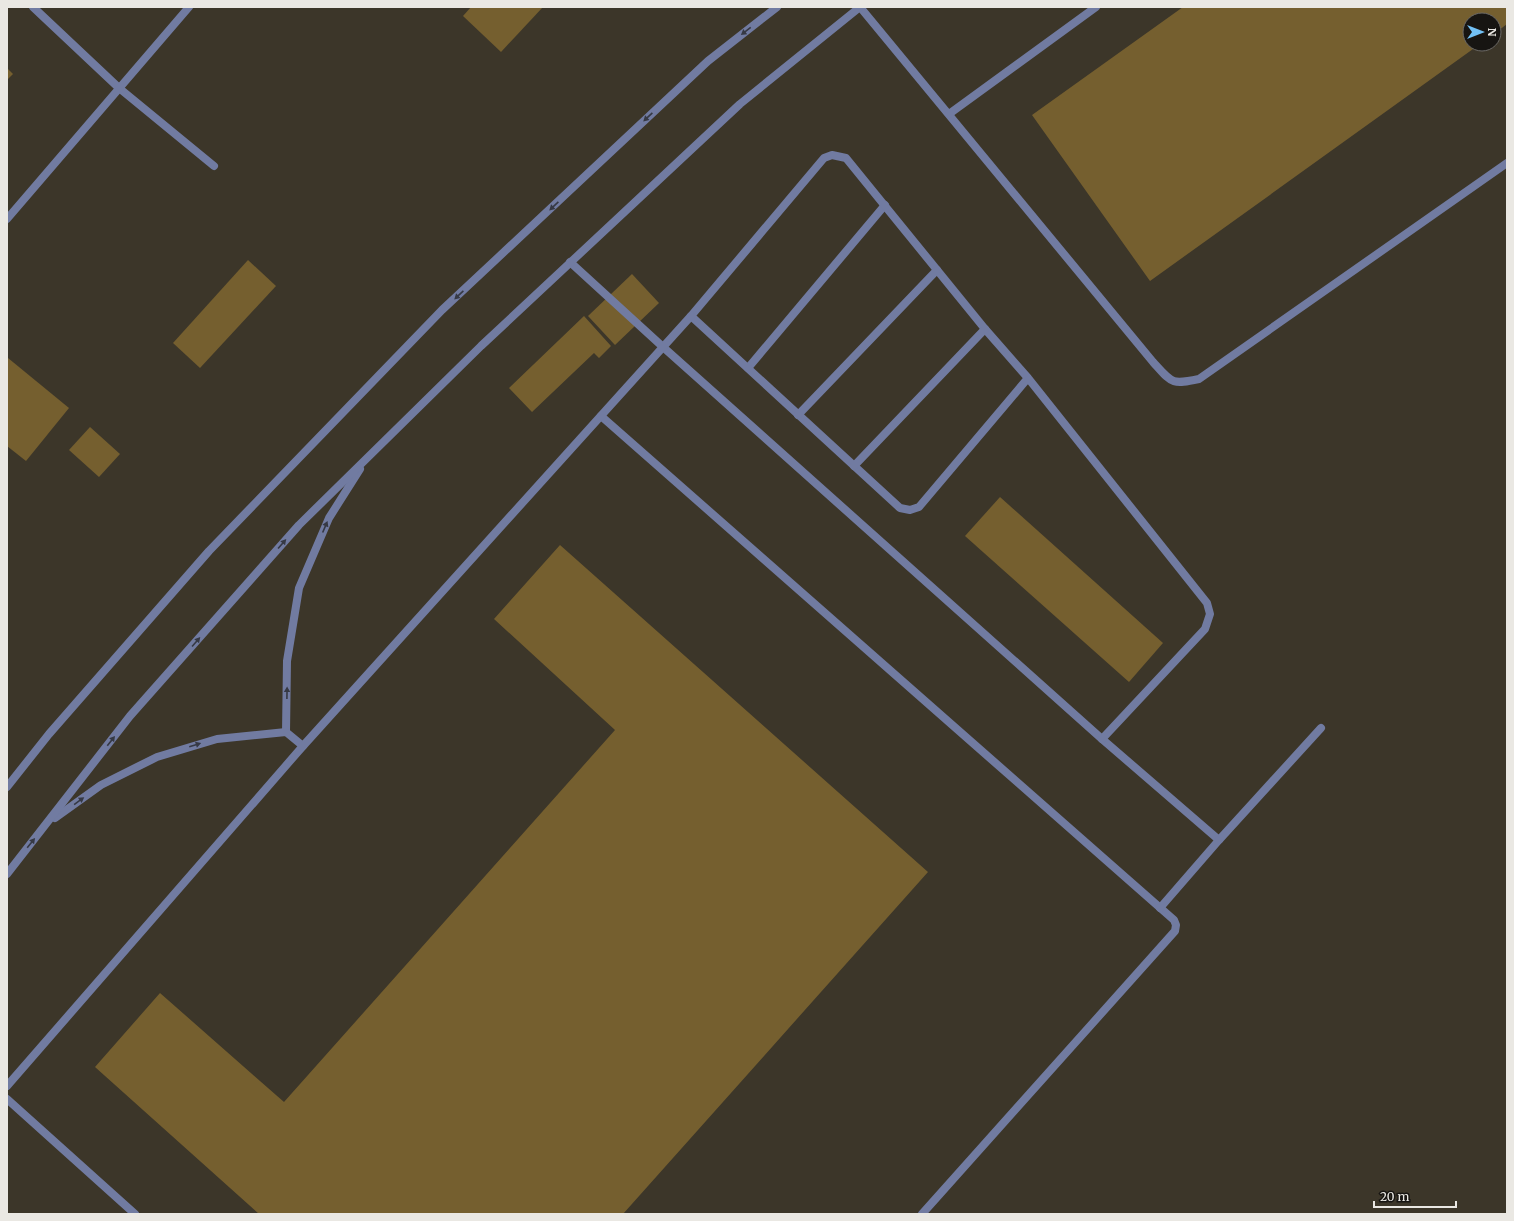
<svg xmlns="http://www.w3.org/2000/svg" width="1514" height="1221" font-family="Merriweather,serif">
<rect width="100%" height="100%" fill="#312d25"/>
<path fill="#3c3629" fill-rule="evenodd" d="M7,7H1507V1214H7ZM1470,20H1494V44H1470Z"/>
<g fill="#755f2f">
<path d="M471,7H543L501,52L463,16Z"/>
<path d="M1183,7H1507V24L1494,34V20H1470V44H1480L1150,281L1032,115Z"/>
<path d="M7,68L13,74L7,80Z"/>
<path d="M248,260L276,286L200,368L173,343Z"/>
<path d="M632,274L659,303L615,345L588,316Z"/>
<path d="M584,316L611,346L599,358L594,353L532,412L509,388Z"/>
<path d="M8,358L69,408L26,461L7,446Z"/>
<path d="M90,427L120,454L99,477L69,450Z"/>
<path d="M1000,497L1163,643L1129,682L965,536Z"/>
<path d="M560,545L928,872L623,1214H259L95,1067L160,993L284,1102L615,730L494,619Z"/>
</g>
<g fill="none" stroke-linecap="round" stroke-linejoin="round">
<g stroke="#717ba1" stroke-width="8">
<path d="M33,7L119,88L214,166"/>
<path d="M860,7L1153,362C1172,383 1171,385 1199,379L1507,163"/>
<path d="M949,114L1096,7"/>
<path d="M7,219L189,7"/>
<path d="M570,262L663,347L1102,739L1219,840"/>
<path d="M748,368L885,205"/>
<path d="M1028,378L919,507L910,510L900,508L691,316L824,158L832,155L846,158L985,329L1028,378L1207,603L1210,614L1205,629L1102,739"/>
<path d="M798,415L937,270"/>
<path d="M601,416L1174,920L1176,925L1175,931L922,1214"/>
<path d="M854,466L985,329"/>
<path d="M286,732L287,661L299,588L329,518L360,469"/>
<path d="M7,787L49,734L209,551L442,310L708,61L777,7"/>
<path d="M55,818L101,785L157,757L217,739L286,732L303,746"/>
<path d="M7,874L130,716L299,525L481,346L740,104L860,7"/>
<path d="M1160,908L1219,840L1321,728"/>
<path d="M7,1086L303,746L691,316"/>
<path d="M7,1099L135,1214"/>
</g>
</g>
<defs><path id="oneway-solid" d="M-6-.8H1V-3.2L6.5 0L1 3.2V.8H-6Z"/></defs>
<g fill="#363944">
<use href="#oneway-solid" transform="translate(746 31) rotate(142)"/>
<use href="#oneway-solid" transform="translate(648 117) rotate(137)"/>
<use href="#oneway-solid" transform="translate(554 206) rotate(137)"/>
<use href="#oneway-solid" transform="translate(459 295) rotate(137)"/>
<use href="#oneway-solid" transform="translate(325 527) rotate(-67)"/>
<use href="#oneway-solid" transform="translate(282 544) rotate(-49)"/>
<use href="#oneway-solid" transform="translate(196 642) rotate(-49)"/>
<use href="#oneway-solid" transform="translate(287 693) rotate(-89)"/>
<use href="#oneway-solid" transform="translate(111 741) rotate(-52)"/>
<use href="#oneway-solid" transform="translate(195 745) rotate(-17)"/>
<use href="#oneway-solid" transform="translate(79 801) rotate(-36)"/>
<use href="#oneway-solid" transform="translate(31 843) rotate(-51)"/>
</g>
<rect width="1514" height="1221" fill="none" stroke="#eae8e3" stroke-width="16"/>
<g transform="translate(1482 32) rotate(90)"><circle r="19" fill="#171512" stroke="#6b6966"/>
<path d="M0-3L7 15L0 10L-7 15Z" fill="#73c1f5"/>
<text y="-6" font-size="11" font-weight="bold" text-anchor="middle" fill="#eae8e3">N</text>
</g>
<path d="M1374 1201v6h82v-6" fill="none" stroke="#eae8e3" stroke-width="2"/>
<text x="1380" y="1201" font-size="12" fill="#eae8e3" stroke="#171512" stroke-width="3" paint-order="stroke">20 m</text>
</svg>
